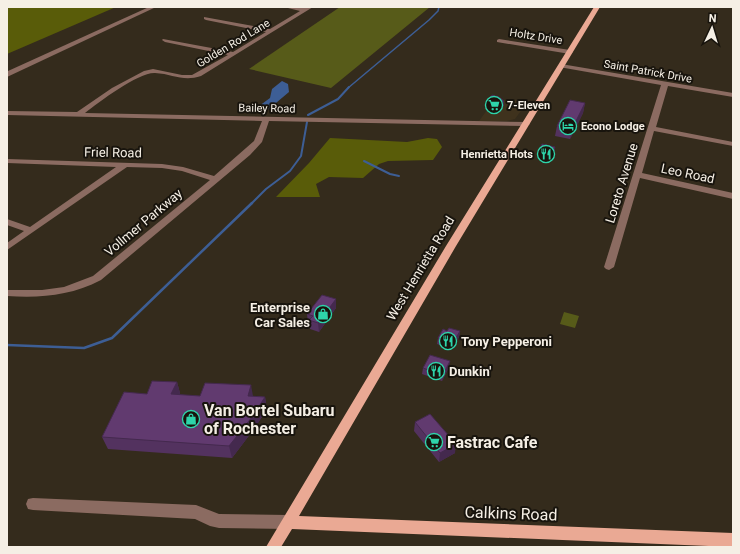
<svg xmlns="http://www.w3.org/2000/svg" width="740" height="554" font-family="Roboto,sans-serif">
<rect width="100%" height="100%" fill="#342b1c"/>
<path fill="#3f321d" d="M492,98L502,100H529L515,119L507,121H479L487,110L484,109Z"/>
<g fill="#575b19">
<path d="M340,7H430L331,88L249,69Z"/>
<path d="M564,312L579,316L575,328L560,324Z"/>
</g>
<g fill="#595c09">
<path d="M7,7H116L7,54Z"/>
<path d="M330,138L407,142L428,138L437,139L442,147L433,160L388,161L379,164L363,178L329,177L316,184L320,197H276L309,163Z"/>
</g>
<path fill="#3d5e95" d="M282,81L288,84L289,92L264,113L251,112L270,98L272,89Z"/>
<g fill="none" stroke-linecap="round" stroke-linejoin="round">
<path stroke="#3d5e95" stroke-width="1.5" d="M348,88L429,20L438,11L439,7"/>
<g stroke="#3d5e95" stroke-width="2">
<path d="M308,115L338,99L349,87"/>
<path d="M364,161L390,174L399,176"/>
<path d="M251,204L266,189L290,171L301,156L307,122"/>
</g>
<path stroke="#3d5e95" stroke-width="2.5" d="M7,345L84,348L112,338L252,203"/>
<g fill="#8b6b61" fill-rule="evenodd">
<path d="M149,7H156L7,77L8,71Z"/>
<path d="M284,7L304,8L313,7L201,76C183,82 173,74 155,73C139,72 99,102 85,113L526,122L530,124L526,126L269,121L262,142L250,155L101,280C70,296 41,298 7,296V290H42L64,287L93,276L210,180L182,171L162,168L127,167L7,250V243L24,231L7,225V219L30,227L116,167L7,163V159L162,164L183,167L214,176L254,141L262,121L7,115V111L77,112L112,88L144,71L153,69L182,75H192L228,55L165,42L162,40L163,39L233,52L266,32L206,20L204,19V17L270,29L300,11Z"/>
<path d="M499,39L570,50L573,52L570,54L497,42V40Z"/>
<path d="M561,64L733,93V97L668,86L656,127L733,142V146L654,131L642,173L733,193V199L640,178L614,267L609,270L606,269L604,267L661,85L559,67V65Z"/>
<path d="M33,498L196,505L219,514L288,515L293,517L295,522L293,527L288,529L219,528L210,526L195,519L33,510L28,509L26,504L28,499Z"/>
</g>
<path fill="#eaa994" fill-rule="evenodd" d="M594,7H600L456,246L299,516L733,533V547L292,529L281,547H266L446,246Z"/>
</g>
<g fill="#53325f">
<path d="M492,95L504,106L497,108L487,106V101Z"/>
<path d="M585,103L583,113L570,139L555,136L557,126Z"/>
<path d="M555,147L554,152L551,158L538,155L539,150Z"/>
<path d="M336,299V308L319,332L310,329V323H308L307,314Z"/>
<path d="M447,331H460L459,337L452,349L437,344L438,338Z"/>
<path d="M449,367L442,381L422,374L423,368Z"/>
<path d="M177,382L180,393L179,395L200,396H253L265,397L267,409L254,429L232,458L108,449L102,437Z"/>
<path d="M415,422L455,453L439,462L414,431Z"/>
</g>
<g fill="#44294e">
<path d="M504,101V106L497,108L498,103Z"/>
<path d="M585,103L583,113L570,139L572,129Z"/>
<path d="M555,147L554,152L551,158L552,153Z"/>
<path d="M336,299V308L319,332L318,323Z"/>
<path d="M460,331L459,337L452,349L453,343Z"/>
<path d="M450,361L449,367L442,381L443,375Z"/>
<path d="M177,382L180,393L174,406L171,394Z"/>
<path d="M251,385L253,396H248Z"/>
<path d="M265,397L267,409L254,429L232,458L229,446Z"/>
<path d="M456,444L455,453L439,462L440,453Z"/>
</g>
<g fill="#613a6f" stroke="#44294e">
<path d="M492,95L499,97L504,101L498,103L487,101Z"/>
<path d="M570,100L585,103L572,129L557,126Z"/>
<path d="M542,144L555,147L552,153L539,150Z"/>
<path d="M322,295L336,299L318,323L309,320L313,316L307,314Z"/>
<path d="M449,328L460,331L453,343L438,338L443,329L447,331Z"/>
<path d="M430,355L450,361L443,375L423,368Z"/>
<path d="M152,381L177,382L171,394L200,396L205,383L251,385L248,396L265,397L252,417L229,446L102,437L124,392L147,394Z"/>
<path d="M430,414L456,444L440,453L415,422Z"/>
</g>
<defs>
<g id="supermarket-ring" transform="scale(0.9)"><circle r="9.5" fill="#18140d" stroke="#2ed4aa" stroke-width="1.5"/><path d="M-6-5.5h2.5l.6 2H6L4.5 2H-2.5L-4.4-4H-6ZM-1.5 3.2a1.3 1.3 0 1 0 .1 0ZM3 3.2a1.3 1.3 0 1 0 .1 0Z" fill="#2ed4aa"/></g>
<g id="hotel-ring" transform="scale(0.9)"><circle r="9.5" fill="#18140d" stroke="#2ed4aa" stroke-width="1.5"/><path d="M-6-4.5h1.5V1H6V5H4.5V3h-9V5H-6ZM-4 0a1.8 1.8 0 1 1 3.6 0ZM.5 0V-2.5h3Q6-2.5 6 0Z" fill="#2ed4aa"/></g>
<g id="restaurant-ring" transform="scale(0.9)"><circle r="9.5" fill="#18140d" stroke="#2ed4aa" stroke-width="1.5"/><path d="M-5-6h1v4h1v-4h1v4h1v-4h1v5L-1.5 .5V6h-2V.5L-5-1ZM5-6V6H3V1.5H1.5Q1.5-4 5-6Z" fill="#2ed4aa"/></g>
<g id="shop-ring" transform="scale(0.9)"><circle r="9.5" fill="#18140d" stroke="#2ed4aa" stroke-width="1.5"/><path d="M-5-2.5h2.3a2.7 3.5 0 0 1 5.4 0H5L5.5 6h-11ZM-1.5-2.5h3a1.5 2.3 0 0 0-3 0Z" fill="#2ed4aa"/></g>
</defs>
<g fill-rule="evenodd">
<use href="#supermarket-ring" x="494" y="105"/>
<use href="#hotel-ring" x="568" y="126"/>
<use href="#restaurant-ring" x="546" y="154"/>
<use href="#shop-ring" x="323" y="314"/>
<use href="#restaurant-ring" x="448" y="341"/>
<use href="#restaurant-ring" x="436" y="371"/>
<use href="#shop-ring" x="191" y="419"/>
<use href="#supermarket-ring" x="434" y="442"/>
</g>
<g text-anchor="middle" stroke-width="4" stroke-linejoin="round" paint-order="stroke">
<g font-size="11" fill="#f5efe5" stroke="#18140d">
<text transform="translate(536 36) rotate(9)" y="4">Holtz Drive</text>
<text transform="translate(233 43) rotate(-31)" y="4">Golden Rod Lane</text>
<text transform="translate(648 71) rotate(10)" y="4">Saint Patrick Drive</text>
<text transform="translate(267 108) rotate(1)" y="4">Bailey Road</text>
</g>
<g font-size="11" font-weight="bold" fill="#f5efe5" stroke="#18140d" text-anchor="start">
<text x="507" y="109">7-Eleven</text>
<text x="581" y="130">Econo Lodge</text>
<text x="533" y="158" text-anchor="end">Henrietta Hots</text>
</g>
<g font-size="13" fill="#f5efe5" stroke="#18140d">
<text transform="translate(113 152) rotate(1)" y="5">Friel Road</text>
<text transform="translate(688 173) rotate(12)" y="5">Leo Road</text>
<text transform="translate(621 183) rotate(-73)" y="5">Loreto Avenue</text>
<text transform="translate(143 222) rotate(-40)" y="5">Vollmer Parkway</text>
<text transform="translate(420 268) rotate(-59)" y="5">West Henrietta Road</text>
</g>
<g font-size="13" font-weight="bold" fill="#f5efe5" stroke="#18140d" text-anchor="start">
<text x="310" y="312" text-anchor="end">Enterprise<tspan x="310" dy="15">Car Sales</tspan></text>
<text x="461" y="346">Tony Pepperoni</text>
<text x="449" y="376">Dunkin'</text>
</g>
<g font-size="16" font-weight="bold" fill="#f5efe5" stroke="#18140d" text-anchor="start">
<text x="204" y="416">Van Bortel Subaru<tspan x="204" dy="18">of Rochester</tspan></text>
<text x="447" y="448">Fastrac Cafe</text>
</g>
<g font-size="16" fill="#f5efe5" stroke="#18140d">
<text transform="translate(511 513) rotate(2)" y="6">Calkins Road</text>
</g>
</g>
<rect width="740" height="554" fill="none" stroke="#f5efe5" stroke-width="16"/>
<g transform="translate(712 28) rotate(4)" stroke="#18140d" stroke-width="3" paint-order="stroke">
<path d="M0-3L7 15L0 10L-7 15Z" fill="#f5efe5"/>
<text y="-6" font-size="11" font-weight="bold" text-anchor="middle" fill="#f5efe5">N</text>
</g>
</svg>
